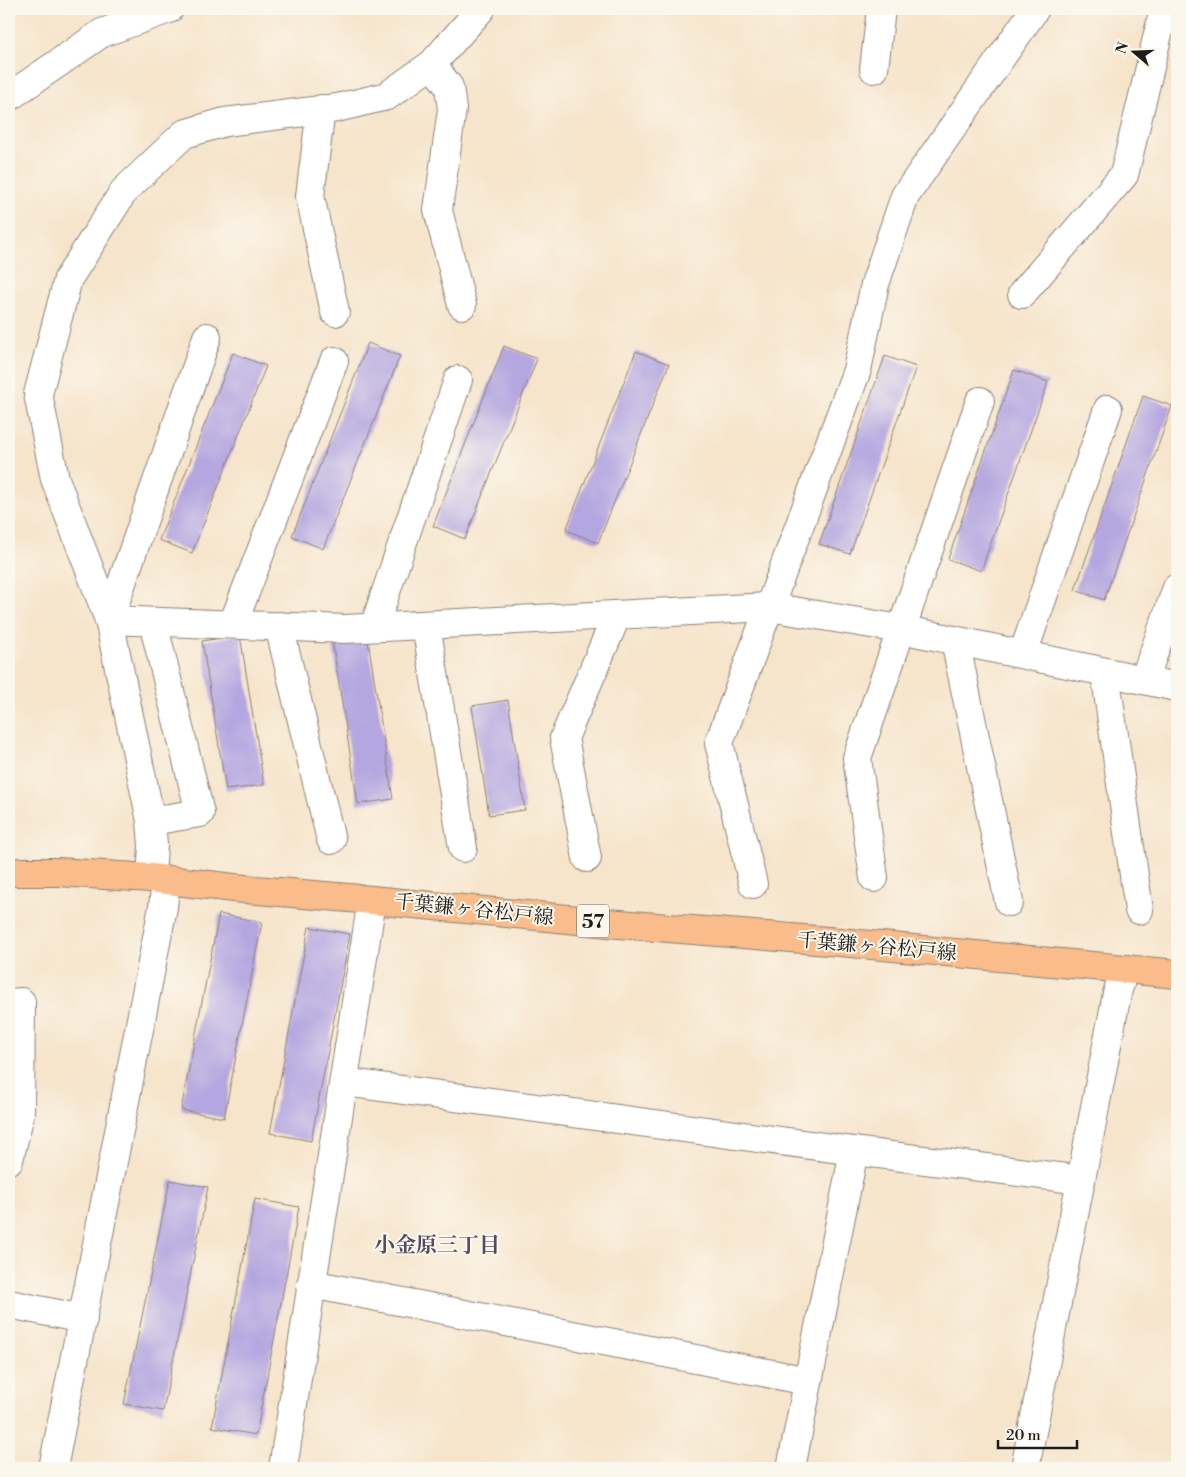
<svg xmlns="http://www.w3.org/2000/svg" width="1186" height="1477" font-family="'Libre Bodoni','Noto Serif JP',serif">
<rect width="100%" height="100%" fill="#fbf7ec"/>
<filter id="ink" filterUnits="userSpaceOnUse"><feTurbulence type="fractalNoise" baseFrequency=".02" numOctaves="2"/><feDisplacementMap in="SourceGraphic" scale="10" xChannelSelector="R" yChannelSelector="G"/><feConvolveMatrix kernelMatrix="1 2 1 2 8 2 1 2 1" color-interpolation-filters="sRGB"/></filter>
<filter id="wash" filterUnits="userSpaceOnUse"><feTurbulence type="fractalNoise" baseFrequency=".0096" numOctaves="4" result="noise"/><feDisplacementMap in="SourceGraphic" scale="20" xChannelSelector="R" yChannelSelector="G"/><feGaussianBlur stdDeviation="1.12" result="paint"/><feColorMatrix in="noise" values="0 0 0 0 0 0 0 0 0 0 0 0 0 0 0 0 0 1.4 0 .05"/><feComposite in="paint" operator="in"/></filter>
<g filter="url(#wash)">
<rect width="100%" height="100%" fill="#f6e4cb"/>
<g id="blocks">
<g fill="#b4a6e0">
<path d="M368,343L400,356L323,549L292,536Z"/>
<path d="M504,346L537,359L465,539L433,526Z"/>
<path d="M636,351L669,364L598,543L566,530Z"/>
<path d="M233,353L266,366L192,553L159,540Z"/>
<path d="M885,356L916,367L850,554L819,544Z"/>
<path d="M1014,370L1048,382L981,571L948,559Z"/>
<path d="M1143,396L1172,406L1104,600L1075,590Z"/>
<path d="M367,634L393,799L358,804L332,640Z"/>
<path d="M240,635L264,785L226,790L202,641Z"/>
<path d="M508,700L525,810L489,815L472,706Z"/>
<path d="M219,914L262,922L224,1118L181,1110Z"/>
<path d="M309,927L350,934L311,1141L270,1133Z"/>
<path d="M170,1180L208,1187L163,1411L124,1404Z"/>
<path d="M255,1199L299,1207L256,1435L212,1427Z"/>
</g>
</g>
</g>
<g filter="url(#ink)">
<use href="#blocks" fill-opacity="0" stroke="#898074" stroke-width="1"/>
<g fill="none" stroke-linecap="round" stroke-linejoin="round">
<g stroke="#898074" stroke-width="30">
<g id="minor">
<path d="M432,64L449,87L452,109L438,210L462,305"/>
<path d="M874,69L881,9"/>
<path d="M9,97L102,33L169,9"/>
<path d="M321,109L310,196L335,312"/>
<path d="M1022,294L1124,175L1164,9"/>
<path d="M207,337L109,620L345,629L769,607L901,629L1177,687"/>
<path d="M233,624L334,361"/>
<path d="M426,625L463,848"/>
<path d="M279,626L331,840"/>
<path d="M374,627L458,380"/>
<path d="M955,640L1009,902"/>
<path d="M1023,654L1108,409"/>
<path d="M1105,672L1139,910"/>
<path d="M1144,680L1177,588"/>
<path d="M151,821L200,813L153,622"/>
<path d="M587,858L564,738L617,615"/>
<path d="M151,878L153,845L151,821L109,620L55,479L38,394L68,279L124,191L184,134L225,122L337,108L387,96L432,64L481,9"/>
<path d="M874,878L857,758L980,401"/>
<path d="M753,884L719,743L857,370L875,284L905,196L1035,9"/>
<path d="M9,1003L21,1002L20,1114L9,1160"/>
<path d="M344,1082L854,1151L1081,1180"/>
<path d="M311,1284L808,1381"/>
<path d="M9,1304L83,1319"/>
<path d="M53,1468L163,907L166,880"/>
<path d="M283,1468L372,900"/>
<path d="M791,1468L854,1151"/>
<path d="M1025,1468L1117,994L1124,969"/>
</g>
</g>
<g stroke="#898074" stroke-width="30">
<path id="major" d="M9,872H58L151,878L234,888L372,900L619,924L840,942L1177,974"/>
</g>
<use href="#minor" stroke="#fff" stroke-width="28"/>
<use href="#major" stroke="#f9bc8a" stroke-width="28"/>
</g>
</g>
<g text-anchor="middle" stroke-width="4" stroke-linejoin="round" paint-order="stroke">
<rect fill="#fbf7ec" stroke="#5f5e5a" stroke-width="1" x="577" y="904.5" width="32" height="33" rx="4"/>
<g font-size="19" font-weight="bold" fill="#1c1c1c">
<text x="593" y="928">57</text>
</g>
<g font-size="20" fill="#1c1c1c" stroke="#fbf7ec">
<text transform="translate(474 909) rotate(6)" y="7">千葉鎌ヶ谷松戸線</text>
<text transform="translate(877 946) rotate(5)" y="7">千葉鎌ヶ谷松戸線</text>
</g>
<g font-size="21" font-weight="bold" fill="#514c61" stroke="#fbf7ec">
<text x="437" y="1252">小金原三丁目</text>
</g>
</g>
<rect width="1186" height="1477" fill="none" stroke="#fbf7ec" stroke-width="30"/>
<g transform="translate(1134 52) rotate(289)" stroke="#fbf7ec" stroke-width="4" paint-order="stroke">
<path d="M0-4L9 19L0 12L-9 19Z" fill="#1c1c1c"/>
<text y="-8" font-size="14" font-weight="bold" text-anchor="middle" fill="#1c1c1c">N</text>
</g>
<path d="M998 1440v8h79v-8" fill="none" stroke="#1c1c1c" stroke-width="2.5"/>
<text x="1006" y="1440" font-size="15" fill="#1c1c1c" stroke="#fbf7ec" stroke-width="4" paint-order="stroke">20 m</text>
</svg>
